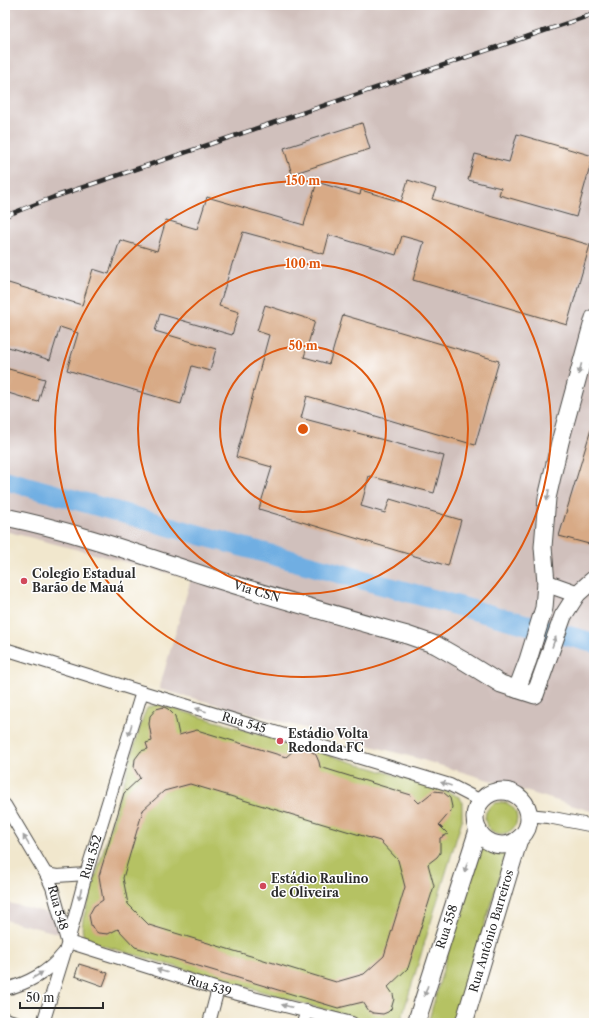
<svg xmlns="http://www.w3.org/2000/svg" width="599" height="1028" font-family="'Libre Caslon Text',serif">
<rect width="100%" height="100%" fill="#fff"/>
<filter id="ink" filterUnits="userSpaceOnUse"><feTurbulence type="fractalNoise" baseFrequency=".025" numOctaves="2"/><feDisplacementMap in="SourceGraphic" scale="8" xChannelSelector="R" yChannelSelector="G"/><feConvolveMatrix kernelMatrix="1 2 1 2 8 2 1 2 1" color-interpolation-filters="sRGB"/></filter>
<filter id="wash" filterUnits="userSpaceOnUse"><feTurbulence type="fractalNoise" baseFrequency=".012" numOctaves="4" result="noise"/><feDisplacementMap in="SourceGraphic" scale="16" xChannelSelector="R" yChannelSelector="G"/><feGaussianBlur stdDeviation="0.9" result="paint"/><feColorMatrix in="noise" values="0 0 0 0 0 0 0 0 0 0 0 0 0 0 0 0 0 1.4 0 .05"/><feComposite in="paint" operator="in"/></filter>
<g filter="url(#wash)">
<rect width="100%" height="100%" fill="#f1e7cd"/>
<g fill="#d0c0bc">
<path d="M5,5H594V812L416,758L159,689L191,579L5,531Z"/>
<path d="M5,902L57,915L61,934L5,920Z"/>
</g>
<g fill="#b5c264" stroke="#707648">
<path d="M158,704L445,790L459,797L462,801V820L401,1020L399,1023H371L87,941C81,934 82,928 83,919L143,717L147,708Z"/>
<circle cx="501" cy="818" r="16"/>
<path d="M481,844L495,851L507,852C490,909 471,966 455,1023H428L448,952Z"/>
</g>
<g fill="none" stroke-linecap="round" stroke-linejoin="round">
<path stroke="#6faee2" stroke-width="20" d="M5,480L214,539L594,643"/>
</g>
<g id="blocks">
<g fill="#d8aa86" fill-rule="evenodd">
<path d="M362,123L370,149L292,174L284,148Z"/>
<path d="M517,134L593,156L576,217L499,195L501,188L468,180L475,154L509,162Z"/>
<path d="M408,180L436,189L432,199L590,245L567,325L413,280L424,242L402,236L396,255L329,235L324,254L243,232L234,261H233L219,306L239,312L232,335L160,314L155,331L216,349L210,371L192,366L181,404L67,370L78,333L60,327L50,360L5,346V282L82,305L93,269L109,274L120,240L157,251L166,220L197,229L207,197L304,225L317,182L360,195L361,190L401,202Z"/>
<path d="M265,305L315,321L304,357L329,364L343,315L499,361L475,445L307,396L301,418L444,456L434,493L369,476L361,506L385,513L390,499L461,520L448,566L259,509L272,467L236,457L269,335L257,331Z"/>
<path d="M5,368L45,379L38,402L5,392Z"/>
<path d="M592,426H594V527L589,544L559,536Z"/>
<path d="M164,707L168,709L175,716L179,735L197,730L286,757L294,750L302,748L311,751L316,755L319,762L320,767L411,795L419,803L434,791L443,792L450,798L452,807L451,811L439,825L448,834L440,838V853L437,857L428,864L434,886L408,968L388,987L393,994L394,999L391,1009L388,1012L383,1014L373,1013L369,1011L363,1002L338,1008L135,947L118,929L108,934L98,933L94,930L91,925L89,915L94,906L103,900L99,876L124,793L140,778L134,768L135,759L141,751L148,749L146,743L152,741L149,724L150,716L156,709ZM190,784L380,841L398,860L405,887L384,956L364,974L336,982L149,925L128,904L123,878L143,810L164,791Z"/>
<path d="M79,964L108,973L103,986L75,976Z"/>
</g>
</g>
</g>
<g filter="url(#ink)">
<use href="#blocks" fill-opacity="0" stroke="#494743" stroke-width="1"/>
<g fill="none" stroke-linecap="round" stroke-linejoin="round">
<g stroke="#494743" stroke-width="14">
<g id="street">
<path id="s1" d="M5,649L142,692L450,785L481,801"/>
<path id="s2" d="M5,805L46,874L52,887L67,941"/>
<path d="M528,815L548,817L594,826"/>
<path d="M46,874L57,876L86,874"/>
<path id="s3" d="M68,942L218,989L352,1023"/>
<path d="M5,989C27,984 49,972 63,954"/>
<path d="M5,1019L18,1023"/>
<path id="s4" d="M43,1023L68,942L86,874L142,692"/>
<path d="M209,1023L218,989"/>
<path d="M303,1023L307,1011"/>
</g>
</g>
<g stroke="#494743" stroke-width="19">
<g id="secondary">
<path id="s5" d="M5,517C74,531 139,554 206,576C272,597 340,616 407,635L436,645L464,661L501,684L535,695L563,616L577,594L594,579"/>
<path d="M546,583L577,594"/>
<path d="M517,689L528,660L544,608L546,583L543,547L547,498L560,442L594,318"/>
<circle cx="502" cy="818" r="27"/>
<path id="s6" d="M416,1023L478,830"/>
<path id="s7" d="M464,1023L519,839"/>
</g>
</g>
<use href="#street" stroke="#fff" stroke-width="12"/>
<use href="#secondary" stroke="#fff" stroke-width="17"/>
<g stroke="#2b2b2b" stroke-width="4.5">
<path id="rail" d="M5,216L54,197L594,14"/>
</g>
<use href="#rail" stroke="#fff" stroke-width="3" stroke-dasharray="9" stroke-linecap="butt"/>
</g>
<defs><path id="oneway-solid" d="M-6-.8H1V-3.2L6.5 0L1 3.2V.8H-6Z"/></defs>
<g fill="#a0a0a0">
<use href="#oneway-solid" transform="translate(580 369) rotate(105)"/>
<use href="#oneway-solid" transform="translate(548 495) rotate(101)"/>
<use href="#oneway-solid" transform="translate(554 642) rotate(-70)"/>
<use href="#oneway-solid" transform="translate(201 710) rotate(-163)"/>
<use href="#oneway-solid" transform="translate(130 730) rotate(107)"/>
<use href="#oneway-solid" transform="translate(446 784) rotate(-161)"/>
<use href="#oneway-solid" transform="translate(26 840) rotate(-121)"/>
<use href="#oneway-solid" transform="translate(466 867) rotate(108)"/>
<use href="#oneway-solid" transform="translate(80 894) rotate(105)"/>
<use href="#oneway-solid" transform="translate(162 971) rotate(-163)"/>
<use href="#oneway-solid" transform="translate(38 975) rotate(-32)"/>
<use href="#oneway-solid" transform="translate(426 991) rotate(108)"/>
<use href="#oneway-solid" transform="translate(287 1006) rotate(-166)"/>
</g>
</g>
<g fill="none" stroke="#df570e" stroke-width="2">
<circle cx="303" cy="429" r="83"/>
<circle cx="303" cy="429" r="165"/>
<circle cx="303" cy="429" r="248"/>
</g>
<g fill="#d1495b" stroke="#fff" stroke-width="1.5">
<circle cx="24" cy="581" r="4"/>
<circle cx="280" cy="741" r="4"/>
<circle cx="263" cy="886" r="4"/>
</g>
<g text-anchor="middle" stroke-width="3" stroke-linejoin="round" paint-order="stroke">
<g font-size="12" font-weight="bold" fill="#2b2b2b" stroke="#fff" text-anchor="start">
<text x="32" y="578">Colegio Estadual<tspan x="32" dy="14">Barão de Mauá</tspan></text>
<text x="288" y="738">Estádio Volta<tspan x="288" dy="14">Redonda FC</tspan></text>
<text x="271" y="883">Estádio Raulino<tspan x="271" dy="14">de Oliveira</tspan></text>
</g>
<g font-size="12" fill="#2b2b2b" stroke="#fff">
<text dy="4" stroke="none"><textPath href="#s5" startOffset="263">Via CSN</textPath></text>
<text dy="4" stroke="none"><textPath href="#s1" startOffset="250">Rua 545</textPath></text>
<text dy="4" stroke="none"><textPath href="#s4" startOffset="173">Rua 552</textPath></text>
<text dy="4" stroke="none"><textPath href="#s2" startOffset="116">Rua 548</textPath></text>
<text dy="4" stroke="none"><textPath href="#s6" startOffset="101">Rua 558</textPath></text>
<text dy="4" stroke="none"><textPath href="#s7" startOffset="96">Rua Antônio Barreiros</textPath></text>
<text dy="4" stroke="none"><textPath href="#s3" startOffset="148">Rua 539</textPath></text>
</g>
</g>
<circle cx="303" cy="429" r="6" fill="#df570e" stroke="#fff" stroke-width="2"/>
<g font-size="12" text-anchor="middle" font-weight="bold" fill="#df570e" stroke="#fff" stroke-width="3" stroke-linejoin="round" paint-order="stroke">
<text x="303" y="185">150 m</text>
<text x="303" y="268">100 m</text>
<text x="303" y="350">50 m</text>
</g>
<rect width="599" height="1028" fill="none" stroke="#fff" stroke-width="20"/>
<path d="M20 1002v6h83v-6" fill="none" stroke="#2b2b2b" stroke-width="2"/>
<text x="26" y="1002" font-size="12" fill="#2b2b2b" stroke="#ffffff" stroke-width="3" paint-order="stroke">50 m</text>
</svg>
